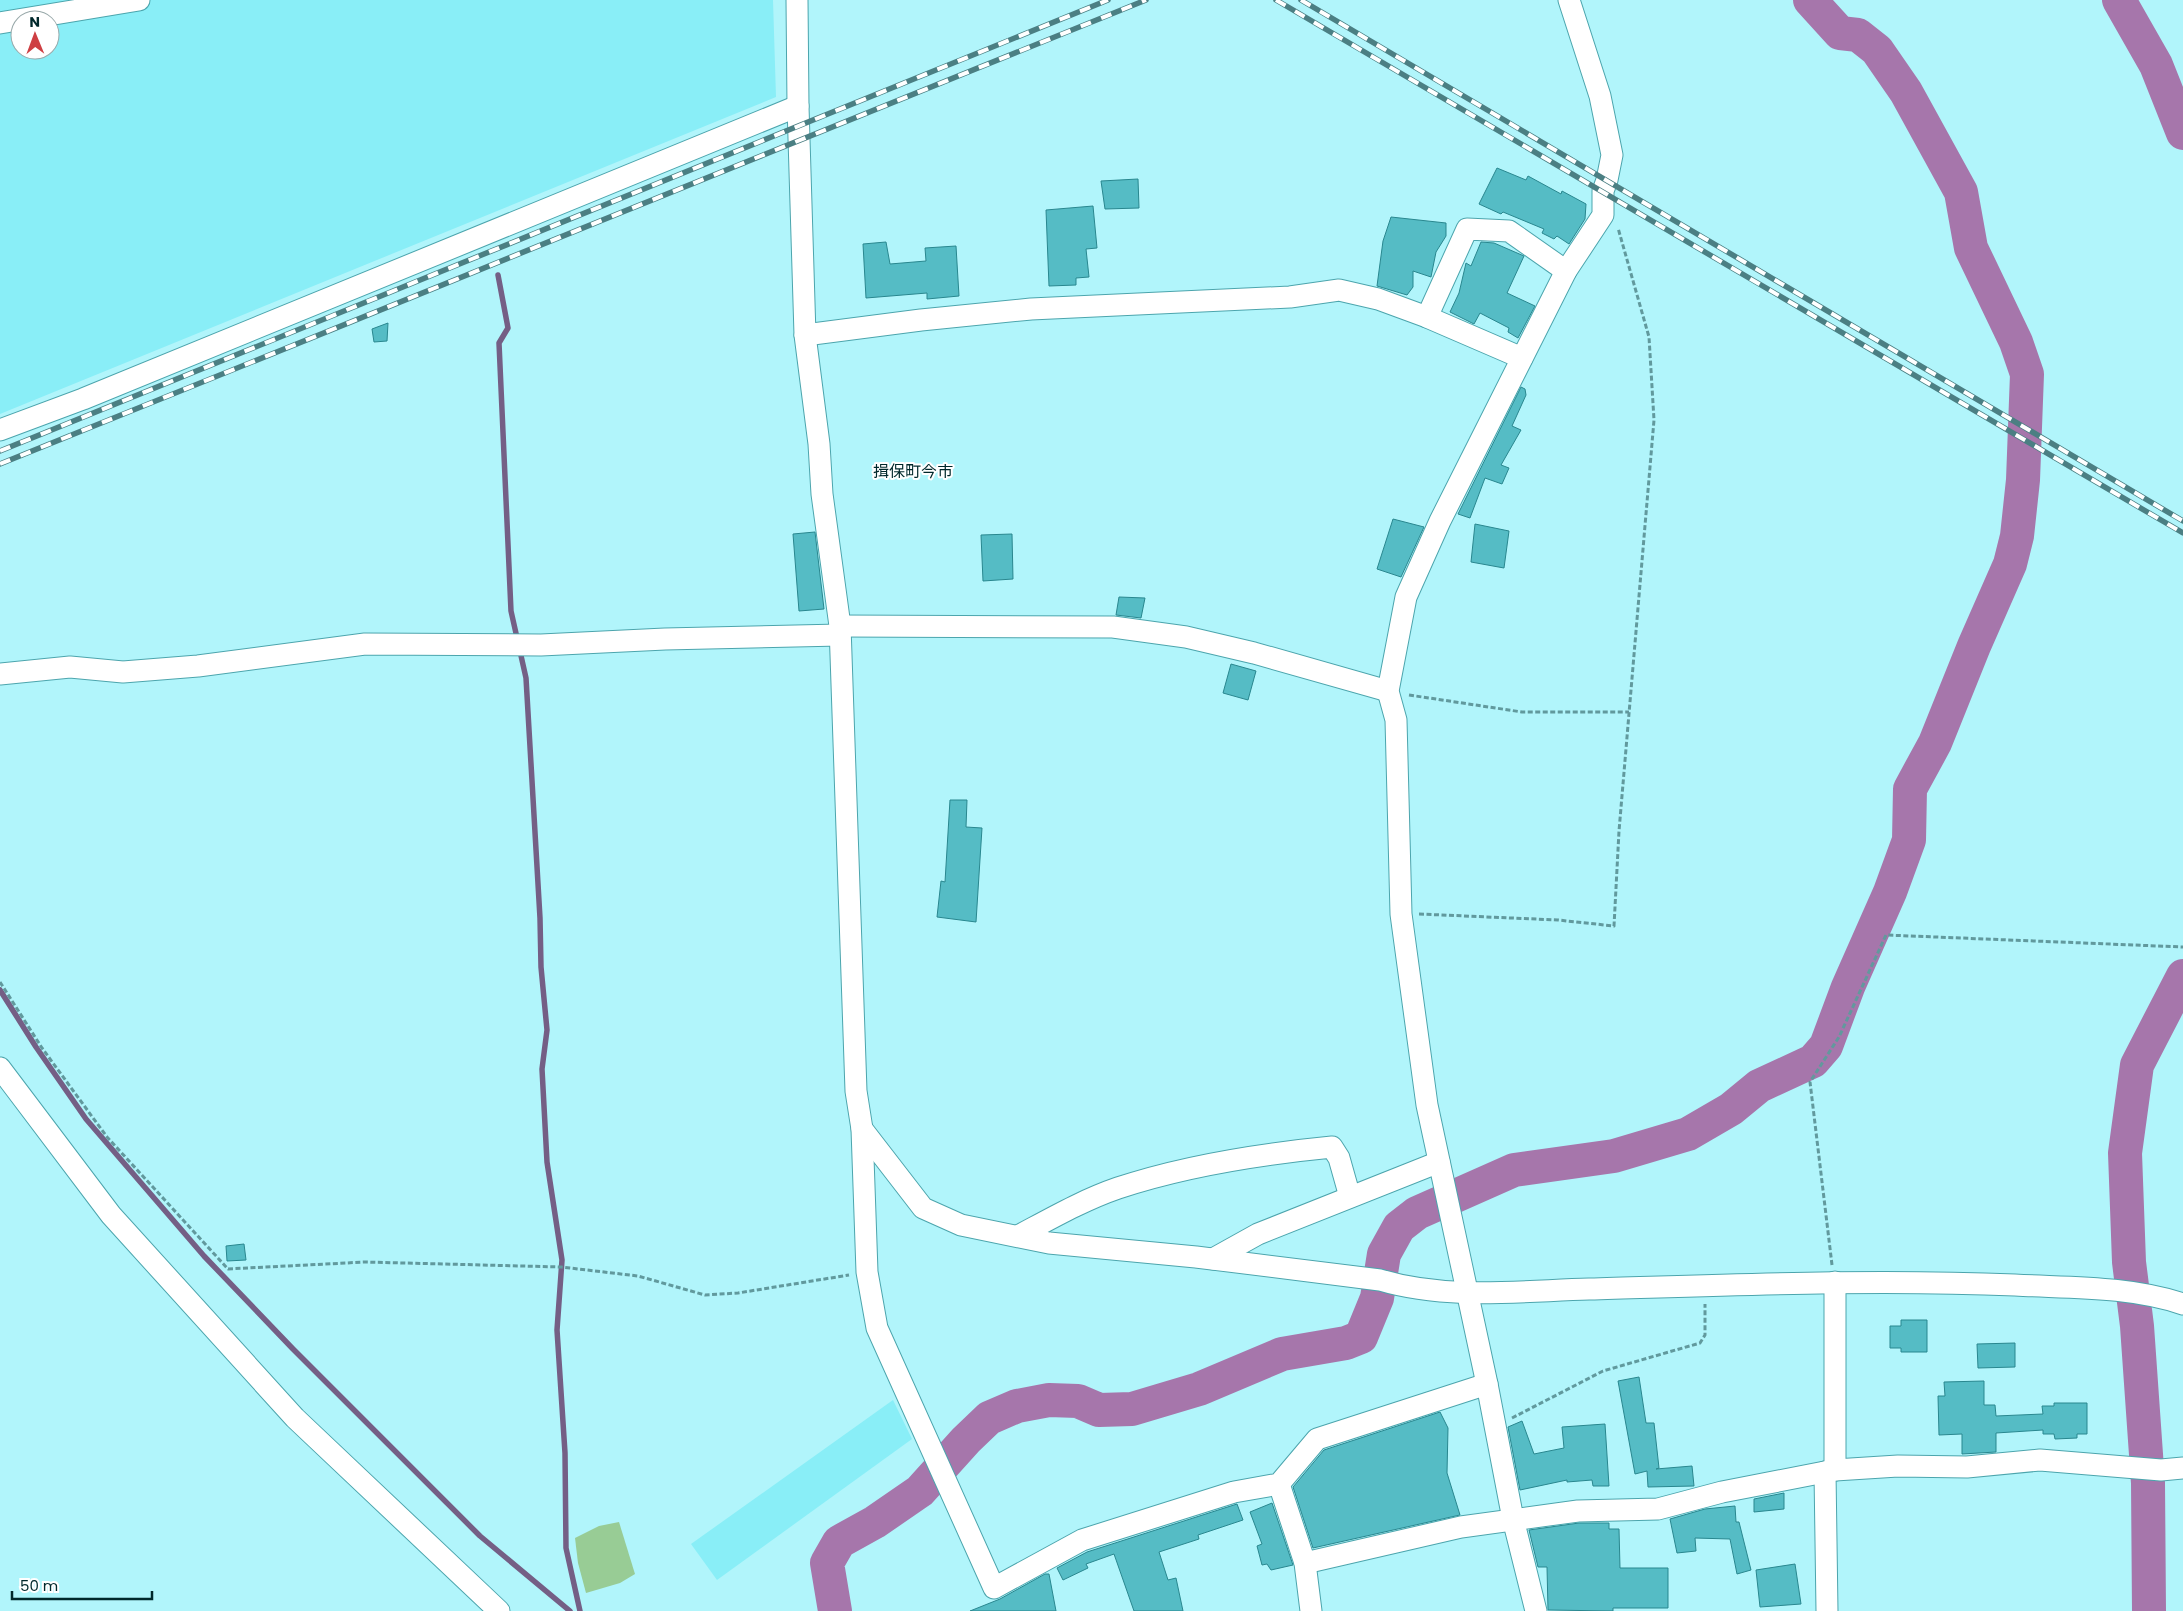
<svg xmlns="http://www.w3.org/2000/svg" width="2183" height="1611" font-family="Poppins,'Noto Sans JP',sans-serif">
<rect width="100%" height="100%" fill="#b1f5fb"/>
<g fill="#89eef7" fill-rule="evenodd">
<path d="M0,0H773L776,97L0,414ZM20,20H50V50H20Z"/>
<path d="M893,1400L912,1439L717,1580L691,1544Z"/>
</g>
<path fill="#98cc95" d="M619,1522L635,1574L620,1583L586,1593L578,1563L575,1538L599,1526Z"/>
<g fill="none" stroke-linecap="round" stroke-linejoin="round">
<g stroke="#745f85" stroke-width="5.5">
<path d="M498,275L508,328L499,343L511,611L526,678L540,918L541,967L547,1030L542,1069L547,1162L562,1260L557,1330L565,1453L566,1548L580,1611"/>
<path d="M0,990L36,1047L86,1119L204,1256L293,1349L480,1536L570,1611"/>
</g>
<g stroke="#a676ab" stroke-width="34">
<path d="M2119,0L2156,65L2183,133"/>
<path d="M835,1611L827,1563L839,1542L875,1522L920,1491L966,1440L989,1418L1017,1406L1049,1400L1078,1401L1099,1410L1132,1409L1199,1389L1282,1354L1346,1343L1361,1337L1377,1298L1384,1254L1399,1227L1417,1213L1514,1170L1614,1156L1688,1134L1731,1109L1759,1086L1813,1061L1826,1046L1848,987L1890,892L1909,840L1910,789L1935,743L1974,646L2010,564L2017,536L2023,480L2027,374L2016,342L1971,248L1961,192L1906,92L1877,50L1858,35L1840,33L1810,0"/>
<path d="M2149,1611L2148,1483L2137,1326L2129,1262L2125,1153L2137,1065L2183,976"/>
</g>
</g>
<g fill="#55bcc5" stroke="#29878f">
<path d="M1497,168L1526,180L1528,176L1561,194L1562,191L1586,204L1585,219L1569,244L1557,236L1554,239L1542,233L1544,229L1503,212L1501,214L1479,204Z"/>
<path d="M1138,179L1139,208L1105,209L1101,181Z"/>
<path d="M1093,206L1097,248L1086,249L1089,277L1076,278V285L1049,286L1046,210Z"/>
<path d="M1391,217L1446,223V236L1436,252L1431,277L1413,271V287L1407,295L1377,286L1383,241Z"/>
<path d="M886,242L890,264L926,261L925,248L956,246L959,296L927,299V293L866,298L863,244Z"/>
<path d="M1481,242L1494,243L1524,256L1507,293L1535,306L1518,338L1508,332L1509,328L1480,313L1474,324L1450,312L1459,293L1466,263L1471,266Z"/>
<path d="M388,323L387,341L374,342L372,329Z"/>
<path d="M1521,387L1525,389L1526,395L1512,426L1521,430L1501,465L1509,468L1502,484L1485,478L1470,518L1458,514Z"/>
<path d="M1393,519L1424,527L1401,577L1377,569Z"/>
<path d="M1475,524L1509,531L1504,568L1471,562Z"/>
<path d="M815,532L824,609L799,611L793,534Z"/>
<path d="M1012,534L1013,579L983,581L981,535Z"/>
<path d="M1119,597L1145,598L1141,618L1116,615Z"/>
<path d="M1231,664L1256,671L1248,700L1223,693Z"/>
<path d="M950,800H967L966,827L982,828L976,922L937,917L941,881L945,882Z"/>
<path d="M244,1244L246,1260L227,1261L226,1246Z"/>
<path d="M1901,1320H1927V1352H1901V1348H1890V1326H1901Z"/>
<path d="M2015,1343V1367L1978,1368L1977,1344Z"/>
<path d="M1639,1377L1646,1423H1654L1659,1468L1656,1469L1692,1466L1694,1486L1648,1487L1647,1471L1635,1474L1618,1381Z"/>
<path d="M1984,1381V1405H1995L1996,1416L2043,1414L2042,1406H2054V1403H2087V1434H2077V1438L2055,1439L2054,1434H2043V1430L1996,1433V1452L1962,1454V1434L1939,1435L1938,1396H1945L1944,1382Z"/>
<path d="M1440,1412L1448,1428L1447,1473L1460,1515L1313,1548L1293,1487L1324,1450Z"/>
<path d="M1522,1421L1534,1454L1564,1448L1562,1427L1605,1424L1609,1486H1593L1592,1480L1567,1482V1480L1520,1490L1508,1427Z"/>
<path d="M1784,1493V1509L1754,1512V1499Z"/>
<path d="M1272,1503L1293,1565L1271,1570L1267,1564L1262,1565L1257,1546L1262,1544L1250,1512Z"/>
<path d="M1237,1504L1243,1520L1198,1535L1199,1539L1159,1552L1168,1580L1176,1578L1183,1611H1134L1114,1554L1086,1564L1088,1568L1063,1580L1057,1568L1087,1552Z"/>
<path d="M1735,1506L1736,1522H1739L1751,1570L1737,1574L1730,1539L1695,1538L1696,1551L1677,1553L1670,1519L1705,1509Z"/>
<path d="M1579,1523H1609V1529H1619L1620,1568H1668V1608H1613V1611L1548,1610L1547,1567H1538L1529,1530Z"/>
<path d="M1795,1564L1801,1604L1760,1607L1756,1570Z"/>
<path d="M1045,1574H1049L1056,1611H970L1000,1599Z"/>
</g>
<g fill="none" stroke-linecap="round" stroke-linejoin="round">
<g stroke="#4ca5ad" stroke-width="23">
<g id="minor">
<path d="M797,0L798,106L805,335L819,444L822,494L840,626L856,1091L862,1129L867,1272L877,1328L994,1588L1082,1540L1234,1492L1279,1484L1317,1439L1487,1384"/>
<path d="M0,23L139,0"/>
<path d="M1427,317L1467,229L1509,231L1566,271"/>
<path d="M805,335L921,320L1031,309L1290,297L1339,290L1378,299L1427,317L1522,358"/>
<path d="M0,430L83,399L798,106"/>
<path d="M840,626L1113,627L1186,637L1254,653L1388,691"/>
<path d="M0,674L70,667L123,672L198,666L365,644L541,645L665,639L840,635"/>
<path d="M0,1068L111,1215L295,1418L499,1611"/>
<path d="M862,1129L923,1208L961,1225L1049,1243L1196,1257L1380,1280C1447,1300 1520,1291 1589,1289C1731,1285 1873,1279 2015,1285C2071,1288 2129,1286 2183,1304"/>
<path d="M1018,1236C1050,1219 1083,1200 1118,1188C1187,1165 1260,1154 1332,1147L1339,1158L1350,1197"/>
<path d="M1213,1259L1258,1234L1439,1162"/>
<path d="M1835,1282V1470"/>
<path d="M1825,1472L1827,1611"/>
<path d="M1279,1484L1305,1563L1311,1611"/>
<path d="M1305,1563L1461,1527L1578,1511L1658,1509L1722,1492L1835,1470L1898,1466L1967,1467L2040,1460L2161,1470L2183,1468"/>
<path d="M1536,1611L1513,1519L1487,1384L1427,1105L1401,914L1396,720L1388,691L1406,597L1440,521L1566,271L1603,215V191L1607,180L1612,155L1600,96L1569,0"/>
</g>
</g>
<g stroke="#61999d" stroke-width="3" stroke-dasharray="5 2.5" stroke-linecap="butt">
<path d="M1409,695L1522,712H1629"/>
<path d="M1419,914L1558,920L1614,926L1619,831L1654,420L1649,337L1618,228"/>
<path d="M0,982L42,1048L107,1137L228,1269L365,1262L561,1267L638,1276L705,1295L738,1293L849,1275"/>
<path d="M1832,1265L1810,1082L1839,1037L1886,935L2183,947"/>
<path d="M1512,1418L1603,1371L1700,1343L1705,1335V1304"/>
</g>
<use href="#minor" stroke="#fff" stroke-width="21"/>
<g stroke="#4b7f83" stroke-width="5.5">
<g id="rail">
<path d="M1276,0L2183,533"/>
<path d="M1301,0L2183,521"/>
<path d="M0,451L1108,0"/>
<path d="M0,464L1146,0"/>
</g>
</g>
<use href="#rail" stroke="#fff" stroke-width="4" stroke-dasharray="11" stroke-linecap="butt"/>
</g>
<g text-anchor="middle" stroke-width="4" stroke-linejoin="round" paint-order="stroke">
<g font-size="16" fill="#00282b" stroke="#fff">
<text x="913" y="477">揖保町今市</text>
</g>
</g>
<g transform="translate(35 35) rotate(359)"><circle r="24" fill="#ffffff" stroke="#99a9aa"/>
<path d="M0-4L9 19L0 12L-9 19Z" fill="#ce3f43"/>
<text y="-8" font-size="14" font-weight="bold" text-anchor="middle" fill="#00282b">N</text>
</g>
<path d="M12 1591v8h140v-8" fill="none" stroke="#00282b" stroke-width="2.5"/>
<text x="20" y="1591" font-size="15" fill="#00282b" stroke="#ffffff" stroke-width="4" paint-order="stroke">50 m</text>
</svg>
